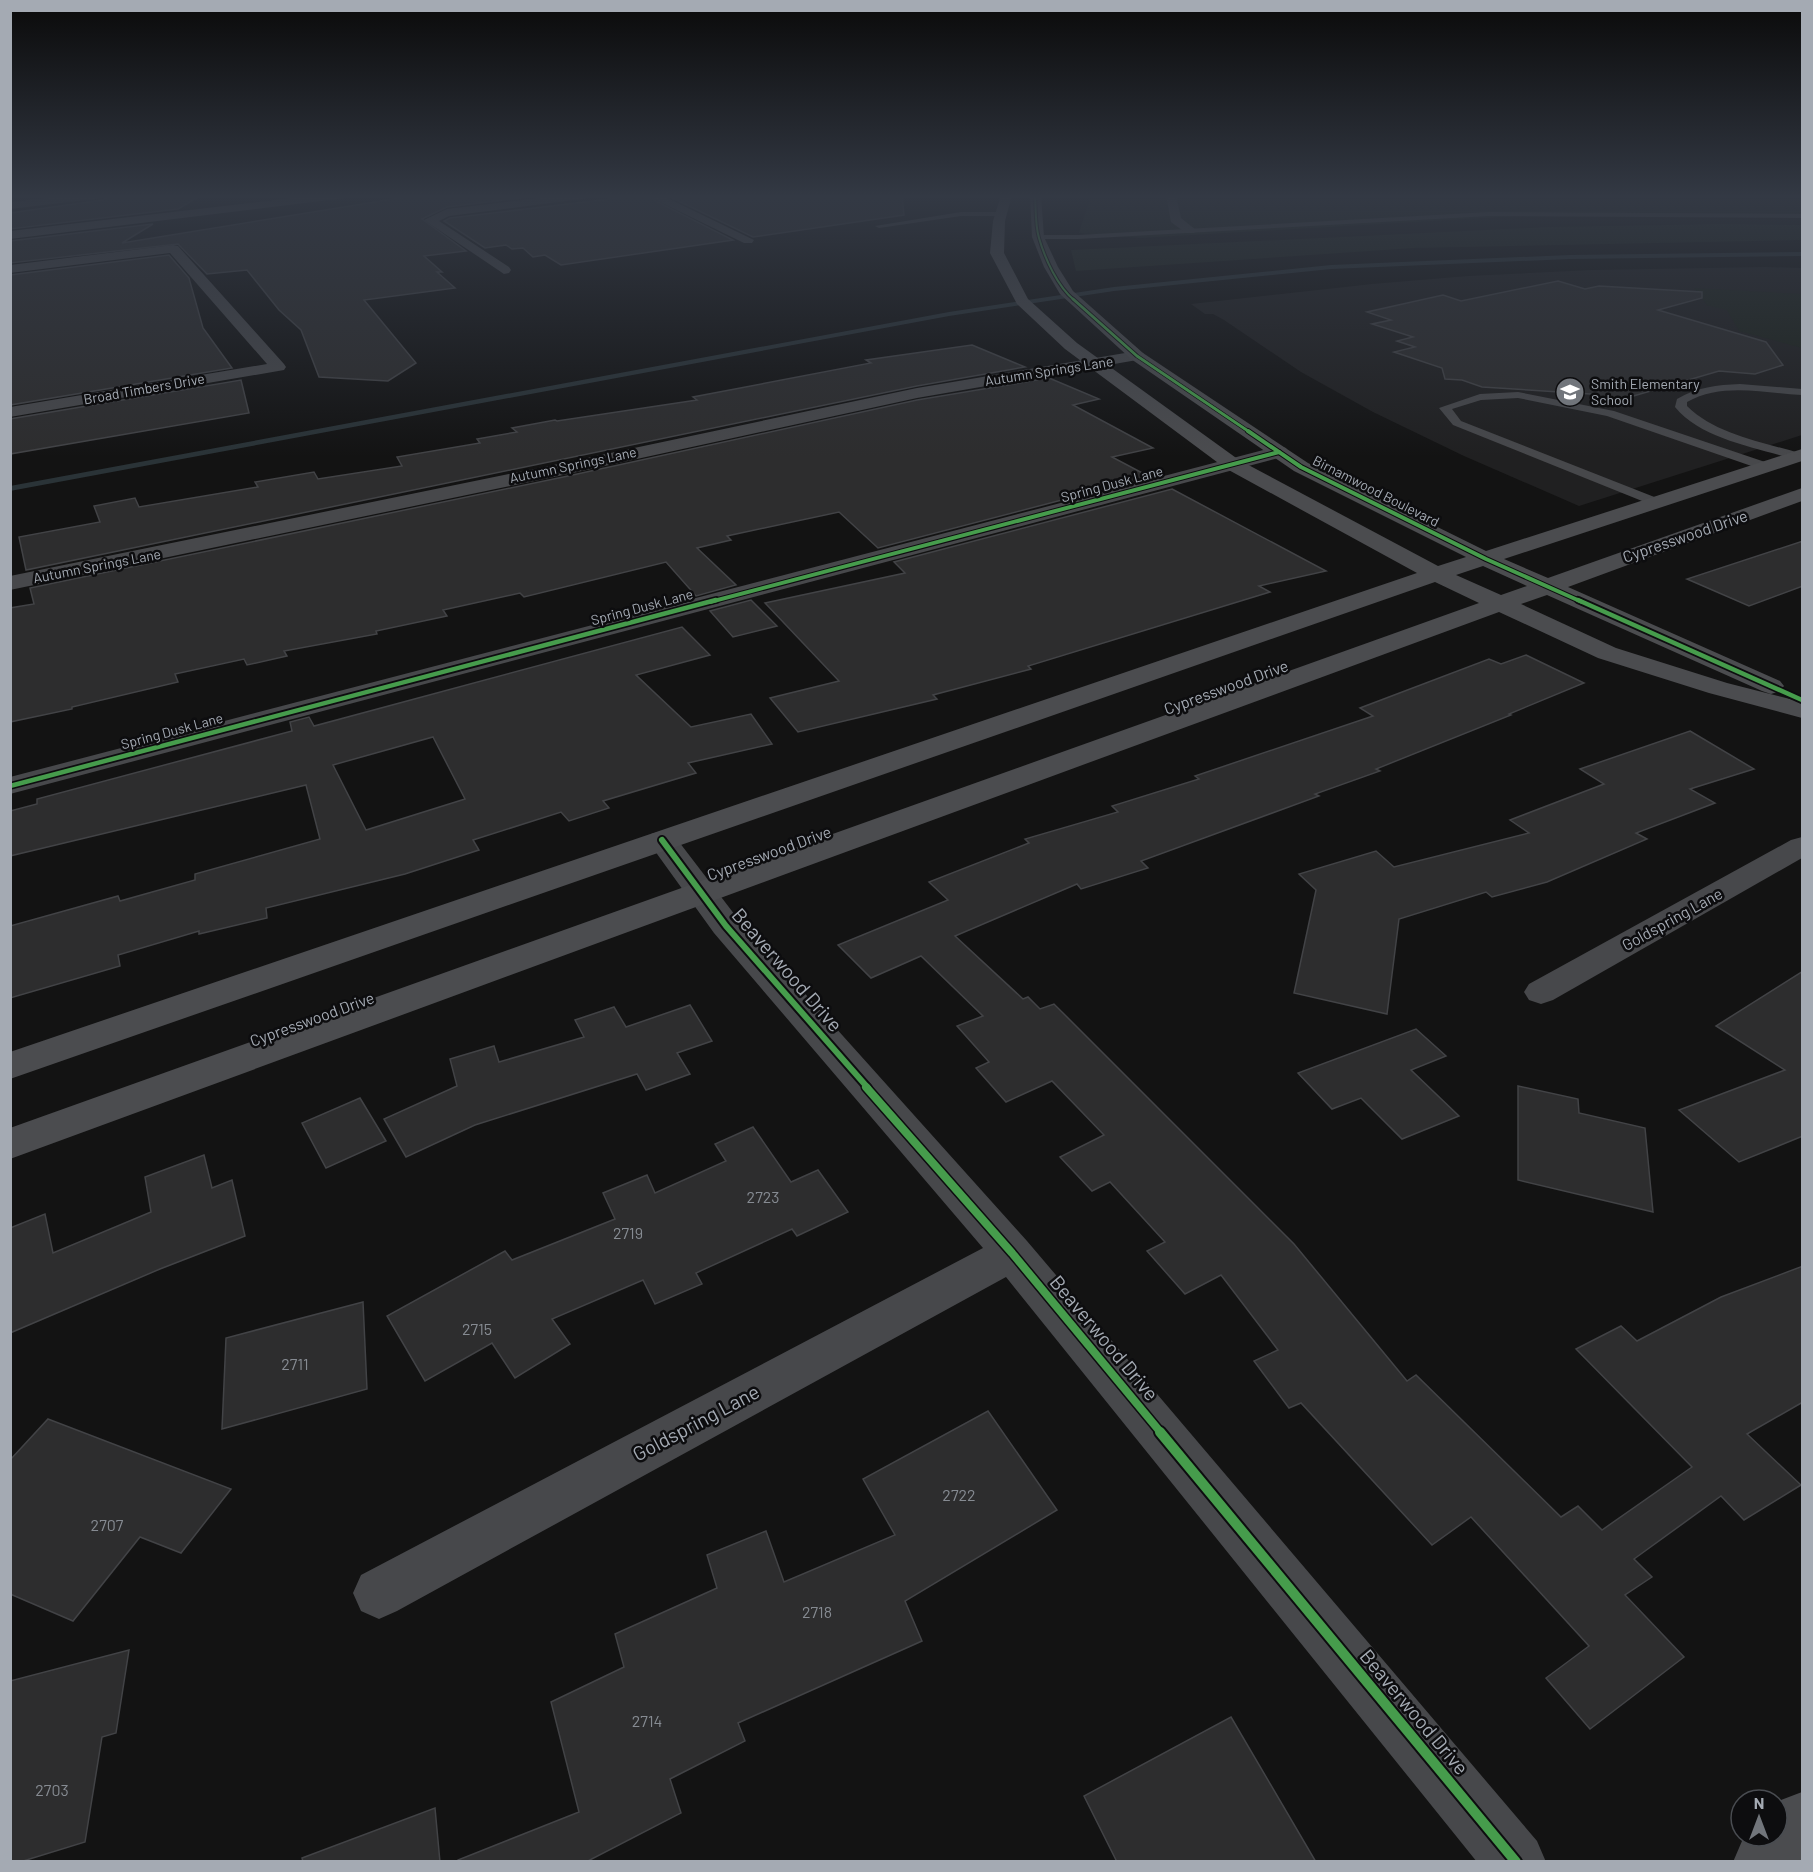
<svg xmlns="http://www.w3.org/2000/svg" width="1813" height="1872" font-family="Barlow,sans-serif">
<rect width="100%" height="100%" fill="#131313"/>
<path fill="#202021" d="M1766,267L1802,268V435L1579,506L1464,456L1373,412L1301,372L1224,320L1213,314H1205L1191,304L1372,284L1468,276L1591,270Z"/>
<g fill="#1d231d">
<path d="M1091,195H1802V215L1567,213L1141,238L1079,233Z"/>
<path d="M1721,224L1802,225V240L1414,248L1076,271L1071,250L1549,227Z"/>
<path d="M1694,288L1802,294V348L1739,331L1727,310L1707,305Z"/>
</g>
<g fill="none" stroke-linecap="round" stroke-linejoin="round">
<path fill="#2a3337" fill-rule="evenodd" d="M1802,252V256L1570,259L1331,269L1114,291L949,316L10,491V486L949,312L1114,287L1331,265L1570,255Z"/>
</g>
<g fill="#2d2d2e" stroke="#424346" stroke-width="1.5" fill-rule="evenodd">
<path d="M111,195H202L178,209L10,229V213L103,200Z"/>
<path d="M418,195H525L529,197L447,207L422,219L466,251L424,256L442,272H437L455,288L364,300L416,363L388,381L319,377L301,330L279,310L247,270L207,274L178,244L10,263V241L153,224L122,243Z"/>
<path d="M644,195L733,240L561,265L545,255L533,257L523,248L512,249L506,245L485,248L444,221L450,218Z"/>
<path d="M666,195H902L904,215L753,237Z"/>
<path d="M169,255L189,278L203,328L232,368L10,405V275Z"/>
<path d="M1558,281L1585,289L1599,286L1702,292V298L1658,310L1766,342L1783,365L1755,374L1719,371L1613,402L1591,394L1482,387L1462,380L1445,379L1442,368L1394,352L1415,347L1397,341L1413,337L1372,324L1391,320L1367,312L1443,295L1461,301Z"/>
<path d="M972,345L1025,367L917,386L26,570L19,537L100,522L94,506L135,498L139,507L258,487L255,482L314,472L318,479L402,466L397,457L480,443L477,439L517,432L512,428L555,420L557,421L697,400L693,397L871,363L866,360Z"/>
<path d="M1049,378L1099,399L1073,405L1153,448L1112,457L1150,477L878,548L839,512L727,536L731,540L697,548L736,585L696,596L666,562L524,597L520,593L443,610L447,616L376,631L377,634L284,651L287,656L247,665L244,659L175,674L178,682L72,707V709L10,722V608L34,604L30,588L568,476L917,400Z"/>
<path d="M241,380L249,413L10,454V419Z"/>
<path d="M1172,489L1326,571L1259,586L1270,592L1028,666L1031,669L933,695L937,699L798,732L770,698L839,681L765,603L905,573L894,562Z"/>
<path d="M1803,541V586L1749,606L1687,579Z"/>
<path d="M751,600L777,626L733,637L710,611Z"/>
<path d="M682,627L710,655L636,675L691,727L751,714L772,744L688,763L696,773L603,801L609,808L569,821L561,812L473,840L479,850L405,874L266,908L267,918L199,934V931L118,955L120,966L10,998V926L118,896L120,901L195,880V874L320,839L306,785L10,856V811L37,804V799L292,731L290,722L309,717L314,726ZM433,737L465,799L366,830L333,765Z"/>
<path d="M1526,655L1584,683L1509,714L1511,715L1376,769L1380,771L1315,794L1319,796L1141,861L1148,868L1081,889L1077,884L955,936L1023,999L1028,997L1040,1009L1054,1004L1294,1244L1407,1381L1416,1375L1561,1517L1578,1506L1602,1530L1692,1467L1576,1349L1621,1326L1637,1341L1721,1297L1803,1266V1402L1747,1434L1801,1485L1744,1520L1721,1496L1634,1559L1652,1577L1625,1595L1684,1657L1590,1729L1546,1678L1589,1646L1471,1517L1432,1545L1301,1403L1289,1408L1254,1361L1278,1350L1221,1275L1185,1294L1147,1251L1165,1242L1110,1182L1092,1191L1060,1157L1104,1135L1052,1081L1006,1102L976,1068L989,1062L957,1026L983,1016L921,956L871,978L838,945L948,900L929,882L1029,843L1025,839L1118,812L1112,806L1199,779L1195,776L1373,716L1360,708L1489,659L1501,664Z"/>
<path d="M1690,731L1754,769L1690,789L1715,803L1636,833L1647,839L1547,882L1492,897L1486,892L1399,919L1387,1014L1294,993L1316,890L1299,874L1376,851L1394,867L1529,833L1510,820L1604,784L1580,769Z"/>
<path d="M1803,971V1136L1739,1162L1679,1110L1785,1070L1716,1026Z"/>
<path d="M690,1005L712,1041L677,1053L690,1074L646,1090L637,1074L475,1125L406,1157L384,1119L457,1086L450,1059L494,1046L499,1062L584,1037L575,1020L614,1007L626,1027Z"/>
<path d="M1416,1029L1446,1056L1411,1070L1459,1116L1402,1139L1361,1098L1332,1109L1298,1073Z"/>
<path d="M1518,1086L1578,1099L1579,1113L1645,1128L1653,1212L1518,1180Z"/>
<path d="M360,1098L386,1141L326,1168L302,1123Z"/>
<path d="M753,1127L791,1182L818,1170L848,1212L797,1236L792,1229L696,1273L702,1284L655,1304L643,1280L552,1319L570,1344L515,1378L492,1343L425,1381L387,1316L505,1251L512,1260L615,1219L603,1193L647,1175L655,1193L726,1161L715,1144Z"/>
<path d="M204,1155L212,1188L232,1180L245,1236L160,1269L10,1333V1228L45,1214L53,1253L151,1212L145,1177Z"/>
<path d="M363,1302L367,1389L222,1429L226,1338Z"/>
<path d="M988,1411L1057,1510L905,1601L922,1641L738,1723L745,1741L670,1779L681,1813L586,1862H458V1860L579,1812L551,1702L624,1667L615,1634L717,1588L707,1555L766,1531L784,1582L895,1535L863,1479Z"/>
<path d="M48,1419L231,1489L181,1553L140,1537L73,1621L10,1594V1460Z"/>
<path d="M129,1650L116,1733L102,1737L85,1842L20,1862H10V1681Z"/>
<path d="M1231,1717L1316,1862H1117L1084,1796Z"/>
<path d="M435,1808L440,1862H303L302,1858Z"/>
</g>
<g fill="none" stroke-linecap="round" stroke-linejoin="round">
<g fill="#47484b" fill-rule="evenodd">
<path d="M961,212H1001L1005,214L1001,216H961L879,228L875,226Z"/>
<path d="M1489,212L1802,214V218L1489,216L1078,239H1038L1034,237L1038,235H1078Z"/>
<path d="M1740,384L1802,389V395C1764,393 1722,382 1687,402V406C1716,435 1764,442 1802,454V460H1795C1757,447 1702,440 1675,407L1677,399C1697,387 1717,385 1740,384Z"/>
<path d="M1518,392L1614,411L1771,464L1773,467L1771,470H1763L1607,416L1518,398L1481,400L1452,409L1461,421L1662,500L1663,503L1657,507L1453,425L1439,408L1480,394Z"/>
</g>
<g fill="#47484b" fill-rule="evenodd">
<path d="M77,195H109L103,198L10,209V202Z"/>
<path d="M564,195H595L589,198L449,216L439,221L509,267L511,270L509,273L504,274L424,220L447,209Z"/>
<path d="M646,195H661L754,240L752,243H744Z"/>
<path d="M1166,195H1176L1181,218L1196,230L1194,233H1186L1171,222Z"/>
<path d="M173,245L178,246L284,364L286,367L284,370L10,417V407L267,364L170,253L10,273V265Z"/>
<path d="M1137,351L1143,353L1145,356L1143,359L917,398L568,474L10,590V576L568,462L917,388Z"/>
<path d="M1279,446L1286,448L1288,452L1286,456L10,794V777Z"/>
<path d="M662,831L673,834L738,919L1027,1241L1537,1841L1546,1862H1477L1006,1277L397,1611L379,1619L361,1611L353,1593L361,1575L983,1248L714,933L647,840L651,834Z"/>
<path d="M1802,837V858L1553,1000L1541,1004L1529,1000L1524,992L1529,984L1791,840Z"/>
</g>
<g fill="#4b4c4f" fill-rule="evenodd">
<path d="M319,195H351L345,198L10,239V231Z"/>
<path d="M1001,195H1012L1005,221L1004,253L1028,299L1077,343L1239,460L1438,566L1466,557L1294,471L1131,359L1060,294L1044,267L1032,237L1030,195H1041L1044,237L1058,267L1073,291L1143,353L1308,463L1486,551L1802,449V461L1504,559L1548,578L1802,488V501L1568,587L1780,681L1784,686L1780,691L1771,694L1762,691L1547,595L1521,604L1616,648L1727,683L1802,702V718L1709,693L1598,658L1499,612L10,1159V1128L1479,603L1435,582L10,1079V1052L1417,573L1225,468L1065,349L1017,304L990,253L993,221ZM1483,566L1527,586L1501,595L1456,575Z"/>
<path d="M1802,1792V1862H1733L1742,1841L1746,1836H1777V1804L1781,1800Z"/>
</g>
<g stroke="#0d0d0f" stroke-width="4">
<path id="cycleway-far6" d="M1035,195C1036,209 1035,225 1039,238C1045,259 1058,287 1074,300"/>
</g>
<g stroke="#0d0d0f" stroke-width="4.5">
<path id="cycleway-far5" d="M1073,299L1137,356L1251,433"/>
</g>
<g stroke="#0d0d0f" stroke-width="6">
<g id="cycleway-far4">
<path d="M1248,431L1301,467L1486,559L1582,602"/>
<path d="M710,602L1279,452"/>
</g>
</g>
<g stroke="#0d0d0f" stroke-width="8">
<g id="cycleway-far3">
<path d="M1578,600L1802,700"/>
<path d="M10,786L716,600"/>
</g>
</g>
<g stroke="#0d0d0f" stroke-width="10">
<path id="cycleway-far2" d="M662,840L726,926L868,1088"/>
</g>
<g stroke="#0d0d0f" stroke-width="11">
<path id="cycleway-far1" d="M866,1087L1012,1253L1162,1434"/>
</g>
<g stroke="#0d0d0f" stroke-width="14">
<path id="cycleway" d="M1160,1432L1516,1862"/>
</g>
<use href="#cycleway-far6" stroke="#469c4c" stroke-width="2"/>
<use href="#cycleway-far5" stroke="#469c4c" stroke-width="3"/>
<use href="#cycleway-far4" stroke="#469c4c" stroke-width="4"/>
<use href="#cycleway-far3" stroke="#469c4c" stroke-width="4.5"/>
<use href="#cycleway-far2" stroke="#469c4c" stroke-width="6"/>
<use href="#cycleway-far1" stroke="#469c4c" stroke-width="8"/>
<use href="#cycleway" stroke="#469c4c" stroke-width="10"/>
</g>
<linearGradient id="sky" x2="0" y2="1"><stop stop-color="#0a0a0a"/><stop offset="0.43" stop-color="#333944"/><stop offset="1" stop-color="#333944" stop-opacity="0"/></linearGradient>
<rect width="1813" height="457" fill="url(#sky)"/>
<defs>
<g id="school-disc" transform="scale(1.5)"><circle r="9.5" fill="#71757b" stroke="#0d0d0f"/><path d="M0-5L7-2L0 1L-7-2ZM-4 1L0 2.5L4 1V4Q0 6-4 4Z" fill="#fff"/></g>
</defs>
<g fill-rule="evenodd">
<use href="#school-disc" x="1570" y="392"/>
</g>
<g text-anchor="middle" stroke-width="5" stroke-linejoin="round" paint-order="stroke">
<g font-size="14" fill="#a4aab3" stroke="#0d0d0f">
<text transform="translate(1049 371) rotate(-9)" y="5">Autumn Springs Lane</text>
<text transform="translate(144 389) rotate(-10)" y="5">Broad Timbers Drive</text>
<text transform="translate(573 465) rotate(-12)" y="5">Autumn Springs Lane</text>
<text transform="translate(1112 484) rotate(-15)" y="5">Spring Dusk Lane</text>
<text transform="translate(1376 491) rotate(27)" y="5">Birnamwood Boulevard</text>
<text transform="translate(97 566) rotate(-11)" y="5">Autumn Springs Lane</text>
<text transform="translate(642 607) rotate(-15)" y="5">Spring Dusk Lane</text>
<text transform="translate(172 731) rotate(-15)" y="5">Spring Dusk Lane</text>
</g>
<g font-size="14" fill="#a4aab3" stroke="#0d0d0f" text-anchor="start">
<text x="1591" y="389">Smith Elementary<tspan x="1591" dy="16">School</tspan></text>
</g>
<g font-size="16" fill="#a4aab3" stroke="#0d0d0f">
<text transform="translate(1685 536) rotate(-19)" y="6">Cypresswood Drive</text>
<text transform="translate(1226 687) rotate(-20)" y="6">Cypresswood Drive</text>
<text transform="translate(769 853) rotate(-20)" y="6">Cypresswood Drive</text>
<text transform="translate(1672 919) rotate(-29)" y="6">Goldspring Lane</text>
<text transform="translate(312 1019) rotate(-20)" y="6">Cypresswood Drive</text>
</g>
<g font-size="16" fill="#868b92">
<text x="763" y="1203">2723</text>
<text x="628" y="1239">2719</text>
<text x="477" y="1335">2715</text>
<text x="295" y="1370">2711</text>
<text x="959" y="1501">2722</text>
<text x="107" y="1531">2707</text>
<text x="817" y="1618">2718</text>
<text x="647" y="1727">2714</text>
<text x="52" y="1796">2703</text>
</g>
<g font-size="20" fill="#a4aab3" stroke="#0d0d0f">
<text transform="translate(787 970) rotate(49)" y="7">Beaverwood Drive</text>
<text transform="translate(1104 1338) rotate(50)" y="7">Beaverwood Drive</text>
<text transform="translate(696 1423) rotate(-28)" y="7">Goldspring Lane</text>
<text transform="translate(1414 1712) rotate(50)" y="7">Beaverwood Drive</text>
</g>
</g>
<rect width="1813" height="1872" fill="none" stroke="#a4aab3" stroke-width="24"/>
<g transform="translate(1759 1818)"><circle r="28" fill="#0d0d0f" stroke="#494c51" stroke-width="1.5"/>
<path d="M0-4.5L10 22L0 15L-10 22Z" fill="#71757b"/>
<text y="-9" font-size="16" font-weight="bold" text-anchor="middle" fill="#a4aab3">N</text>
</g>
</svg>
